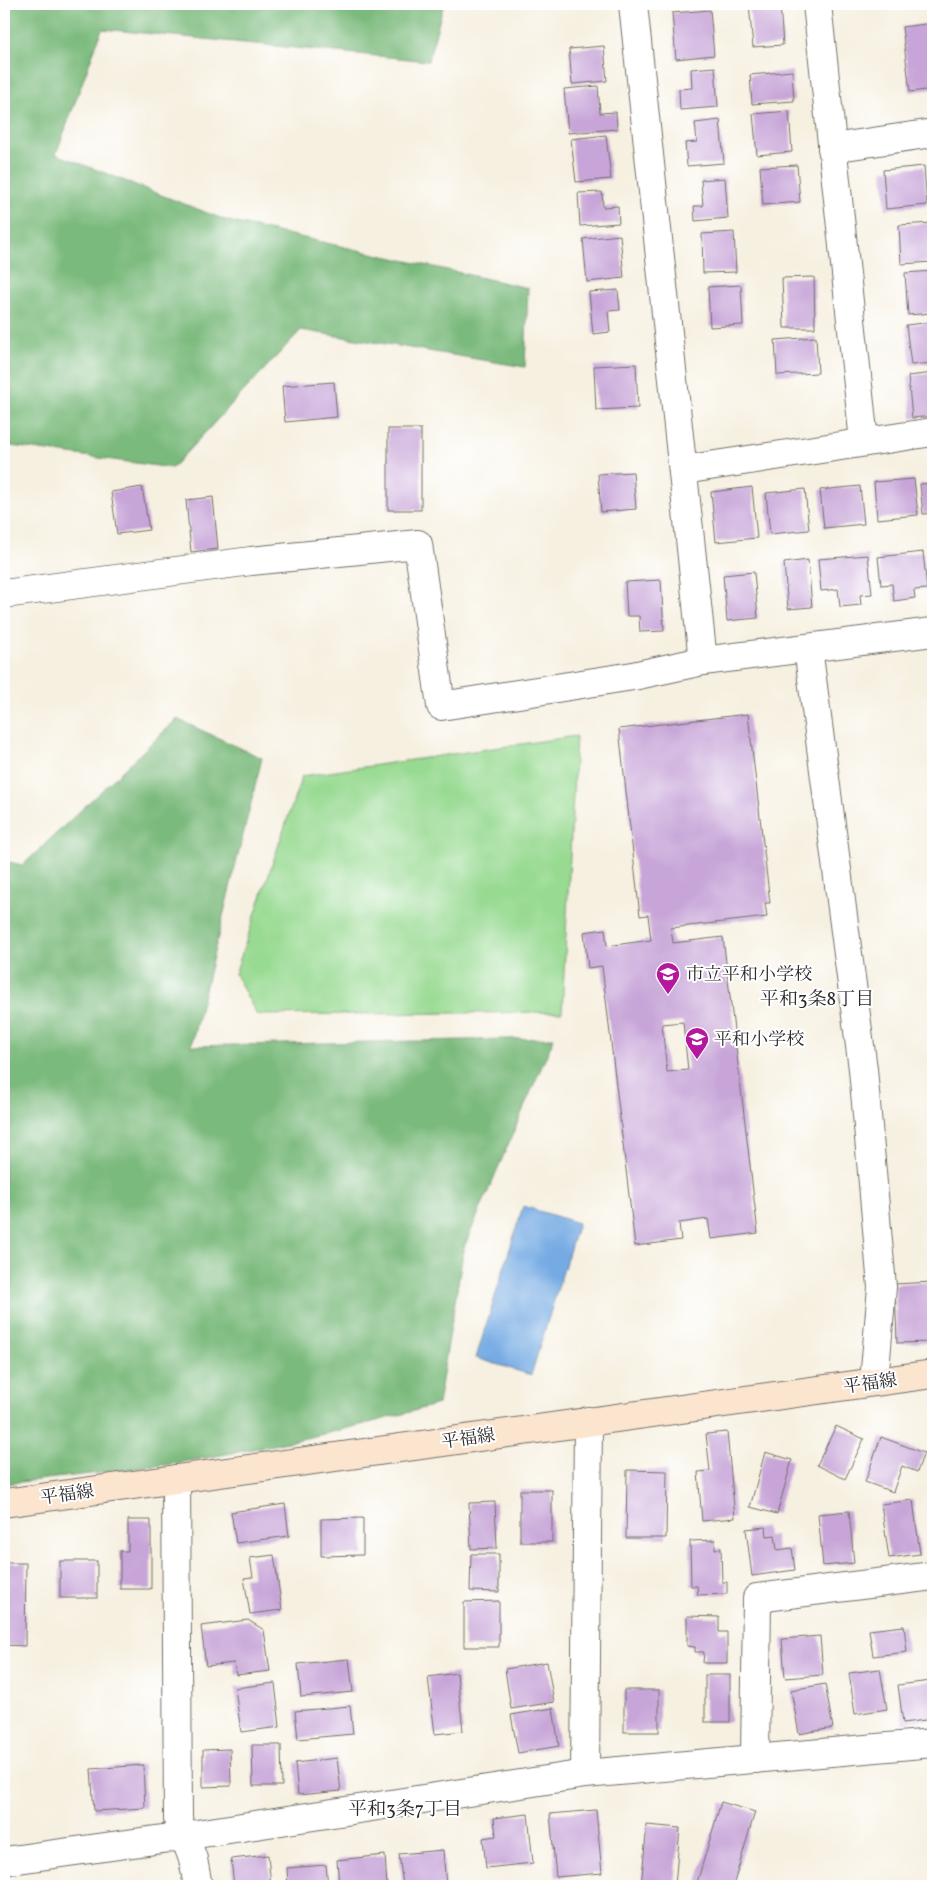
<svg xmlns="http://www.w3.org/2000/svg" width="937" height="1890" font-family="Vollkorn,'Noto Serif JP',serif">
<rect width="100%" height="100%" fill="#fff"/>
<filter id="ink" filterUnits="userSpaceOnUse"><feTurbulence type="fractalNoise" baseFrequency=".02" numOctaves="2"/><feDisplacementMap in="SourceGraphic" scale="10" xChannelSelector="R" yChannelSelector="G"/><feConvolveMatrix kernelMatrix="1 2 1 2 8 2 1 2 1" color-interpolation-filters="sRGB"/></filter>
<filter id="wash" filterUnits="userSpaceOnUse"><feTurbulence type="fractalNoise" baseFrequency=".0096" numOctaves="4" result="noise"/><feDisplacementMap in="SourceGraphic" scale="20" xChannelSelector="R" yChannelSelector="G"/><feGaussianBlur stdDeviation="1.12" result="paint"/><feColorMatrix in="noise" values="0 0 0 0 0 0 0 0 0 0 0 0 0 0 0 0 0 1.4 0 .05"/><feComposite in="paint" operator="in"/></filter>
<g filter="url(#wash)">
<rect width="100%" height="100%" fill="#f6f0e0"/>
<path fill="#98da92" stroke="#62825e" d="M576,736L562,1012L257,1015L235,974L302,776Z"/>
<g fill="#7aba7c" stroke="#527254">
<path d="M4,4H444L428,61L102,29L56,154L228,221L528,288L525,367L301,330L172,468L4,445Z"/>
<path d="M177,719L262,758L191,1046L554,1038L464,1247L438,1404C350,1430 261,1449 170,1464C115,1472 59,1477 4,1484V861L23,865Z"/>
</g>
<path fill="#75aae3" stroke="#506a87" d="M523,1206L578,1223L531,1375L476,1358Z"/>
<g id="blocks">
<g fill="#c7a5d8" fill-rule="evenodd">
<path d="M365,4H384V5L366,8Z"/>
<path d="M749,4H780L783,45L753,47Z"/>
<path d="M710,10L714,55L676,59L672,13Z"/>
<path d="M933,23V89L910,92L902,27Z"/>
<path d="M604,46L607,81L572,84L569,49Z"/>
<path d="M715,67L718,107L680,110L679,89L692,88L691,69Z"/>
<path d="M792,71L794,101L752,104L750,75Z"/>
<path d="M598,86L600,113L616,112L617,129L568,133L564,89Z"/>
<path d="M789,111L792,152L757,155L753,114Z"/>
<path d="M720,120L724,163L687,166L685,143L697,142L695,123Z"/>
<path d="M606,135L611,179L576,182L571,139Z"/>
<path d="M797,165L800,202L763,205L760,167Z"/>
<path d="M924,166L927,205L886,209L883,170Z"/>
<path d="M725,178L728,218L695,221L694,206H703L701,180Z"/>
<path d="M602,192L603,207L618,206L619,223L580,226L578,193Z"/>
<path d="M933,223V262L901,264L899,225Z"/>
<path d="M734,232L736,272L703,273L702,234Z"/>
<path d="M620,235L624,278L587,282L583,239Z"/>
<path d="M933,271V313L908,315L905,273Z"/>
<path d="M814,277L815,328H784L782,278Z"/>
<path d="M741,285L743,325L710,327L708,287Z"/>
<path d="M618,290L620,310L608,311L610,332L593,334L589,292Z"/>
<path d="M933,322V363L911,365L906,325Z"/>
<path d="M816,337L818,373L777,375L775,340Z"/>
<path d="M636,364L638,408L596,410L594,366Z"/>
<path d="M933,373V416L912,418L908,376Z"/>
<path d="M334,382L337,417L285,422L282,386Z"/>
<rect x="388" y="429" width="33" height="81"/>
<path d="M633,472L636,509L601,512L598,474Z"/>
<path d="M914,479L918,515L877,519L874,482Z"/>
<path d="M933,483V513L923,514L920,484Z"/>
<path d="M860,486L864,524L824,528L820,490Z"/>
<path d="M142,487L149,530L117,534L111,492Z"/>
<path d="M752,487L757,538L716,542L711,492Z"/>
<path d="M805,489L809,530L770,534L766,493Z"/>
<path d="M213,497L218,549L191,552L186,500Z"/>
<path d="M923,552L927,589L914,590L915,598L894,601L892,584L881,585L878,557Z"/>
<path d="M868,555L872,594L860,595L861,605L840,607L838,589L821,591L818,559Z"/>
<path d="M808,560L812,607L788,609L784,563Z"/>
<path d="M754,572L758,618L727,621L723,575Z"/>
<path d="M661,580L664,631L640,632L639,616H627L625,582Z"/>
<path d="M748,714L770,903H765L767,917L671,928L673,943L723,937L758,1233L711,1239L708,1219L679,1223L681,1240L635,1246L602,966L588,968L584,932L605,929L607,946L651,940L648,915L640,916L619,729ZM683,1022L688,1070L667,1072L662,1024Z"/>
<path d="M933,1282V1342L897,1343L895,1284Z"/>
<path d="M836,1426L864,1439L845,1479L817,1465Z"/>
<path d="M727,1432L735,1518L702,1521L698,1472L710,1471L706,1434Z"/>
<path d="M881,1437L924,1453L917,1472L902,1466L893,1492L865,1482Z"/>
<path d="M765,1452L792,1460L777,1514L750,1507Z"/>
<path d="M627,1470L667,1471L666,1538H626Z"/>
<rect x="520" y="1490" width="32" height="52"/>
<path d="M913,1500L920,1554L889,1558L881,1504Z"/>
<path d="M495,1502L497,1548L471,1549L469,1503Z"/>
<path d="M285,1504L289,1536L236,1543L231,1512Z"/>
<path d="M849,1511L854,1563L823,1566L818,1514Z"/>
<path d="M363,1518V1555L321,1556V1519Z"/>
<path d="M128,1520H151V1589H120V1551H128Z"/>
<path d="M766,1527L767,1536L775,1535L777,1550L792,1548L795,1570L752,1576L746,1529Z"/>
<path d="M715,1540V1549L721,1548L722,1582H727V1594L698,1595L697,1586H691L690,1541Z"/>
<path d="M471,1554H499V1592L470,1591Z"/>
<path d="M274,1555L282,1610L250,1614L244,1578L253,1577L250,1558Z"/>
<rect x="60" y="1561" width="37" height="37"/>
<path d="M4,1563H26L25,1646L4,1645Z"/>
<path d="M499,1601V1647H464V1602Z"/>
<path d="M687,1616L719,1617V1632H727V1663H703L704,1652H695V1647L687,1646Z"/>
<path d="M248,1620L264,1630L270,1671L236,1675L234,1663L206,1666L201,1626Z"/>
<path d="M904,1626L907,1652L873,1656L869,1630Z"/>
<path d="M820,1636L823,1675L785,1678L782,1639Z"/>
<path d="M349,1659L353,1692L301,1697L298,1664Z"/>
<path d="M547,1662L554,1702L511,1709L505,1669Z"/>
<path d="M880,1669L887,1709L855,1714L849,1673Z"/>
<path d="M457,1673L463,1731L435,1734L428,1677Z"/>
<rect x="705" y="1675" width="25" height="47"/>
<path d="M931,1681L933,1719L903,1723L898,1685Z"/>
<path d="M275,1683L280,1727L241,1732L235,1688Z"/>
<path d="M825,1684L833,1728L799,1734L791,1690Z"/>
<rect x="624" y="1690" width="35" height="42"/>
<path d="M350,1706L353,1734L298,1739L295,1711Z"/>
<path d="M553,1708L559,1746L518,1753L511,1715Z"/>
<path d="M252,1745H281L282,1786H253Z"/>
<path d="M230,1749L231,1786L203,1787V1750Z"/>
<path d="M337,1758L341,1791L298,1795L295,1763Z"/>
<path d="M143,1765L145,1808L94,1811L91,1769Z"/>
<path d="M721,1802L755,1812L733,1886H696Z"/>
<path d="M596,1810L602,1873L556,1877L550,1814Z"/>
<path d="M528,1814L533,1863L486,1868L483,1838L496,1836L494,1818Z"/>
<path d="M647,1825L680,1828L675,1886H641Z"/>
<path d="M443,1850L446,1886H403L399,1854Z"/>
<path d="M268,1855L271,1886H234L231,1859Z"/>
<path d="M385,1855L387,1886H339L337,1860Z"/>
<path d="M326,1865L328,1886H288L287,1868Z"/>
</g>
</g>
</g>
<g filter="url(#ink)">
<use href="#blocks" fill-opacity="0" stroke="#72706a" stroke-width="1"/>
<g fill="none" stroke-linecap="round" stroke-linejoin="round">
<g stroke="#72706a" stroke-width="30">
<g id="street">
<path d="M633,4L703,661"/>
<path d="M817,4L864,441"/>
<path d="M832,148L933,133"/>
<path d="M683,470L933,432"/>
<path d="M4,594L251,561L418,544L441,706L633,676L703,661L933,632"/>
<path d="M808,648L863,1069L882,1287L874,1382"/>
<path d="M176,1479L178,1819L193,1859L198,1886"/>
<path d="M755,1759L757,1598L933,1576"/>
<path d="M585,1774L588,1421"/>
<path d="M4,1861L184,1836L585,1774L933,1743"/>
</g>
</g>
<g stroke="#72706a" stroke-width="30">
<path id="secondary" d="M4,1503L933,1374"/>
</g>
<use href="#street" stroke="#fff" stroke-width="28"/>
<use href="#secondary" stroke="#fce5cf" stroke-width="28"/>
</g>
</g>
<defs>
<g id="school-pin" transform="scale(1.25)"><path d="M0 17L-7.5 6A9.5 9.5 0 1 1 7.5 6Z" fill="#b5179e" stroke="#fff"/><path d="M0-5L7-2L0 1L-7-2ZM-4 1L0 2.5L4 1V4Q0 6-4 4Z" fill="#fff"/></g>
</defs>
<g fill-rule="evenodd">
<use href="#school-pin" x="668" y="974"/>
<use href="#school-pin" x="697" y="1039"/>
</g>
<g text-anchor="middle" stroke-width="4" stroke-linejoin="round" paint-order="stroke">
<g font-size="18" fill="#2b2b2b" stroke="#fff" text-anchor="start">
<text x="686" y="980">市立平和小学校</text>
<text x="714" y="1045">平和小学校</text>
</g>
<g font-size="18" fill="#2b2b2b" stroke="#fff">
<text transform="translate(870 1383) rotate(-8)" y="6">平福線</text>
<text transform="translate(468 1438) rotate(-8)" y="6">平福線</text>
<text transform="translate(67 1494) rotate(-8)" y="6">平福線</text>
</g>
<g font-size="19" fill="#2b2b2b" stroke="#fff">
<text x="817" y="1005">平和3条8丁目</text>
<text x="405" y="1815">平和3条7丁目</text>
</g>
</g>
<rect width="937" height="1890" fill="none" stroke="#fff" stroke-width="20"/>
</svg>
